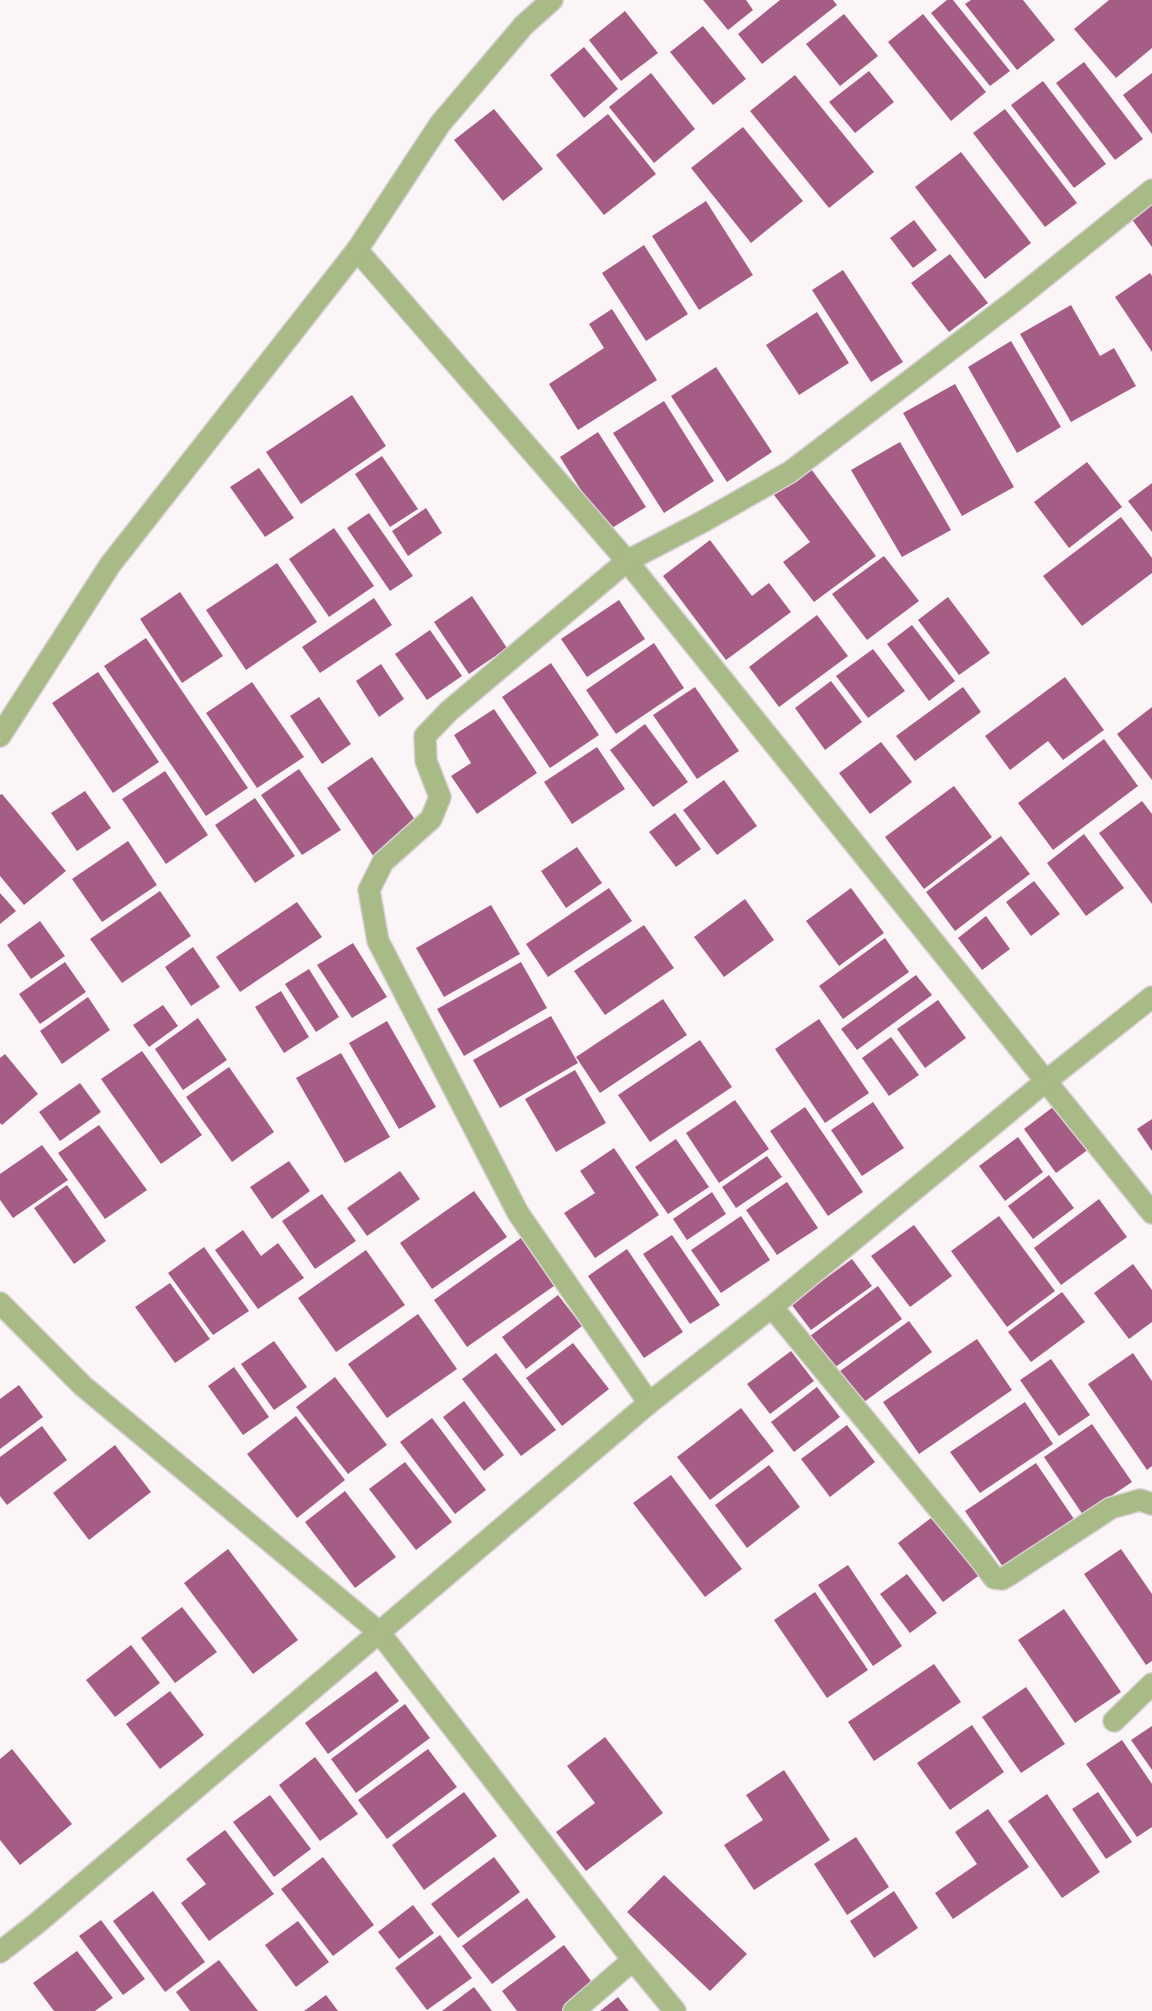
<svg xmlns="http://www.w3.org/2000/svg" width="1152" height="2011" font-family="Quicksand,sans-serif">
<rect width="100%" height="100%" fill="#fcf5f8"/>
<g fill="#a65d85">
<path d="M703,0H746L753,10L728,30Z"/>
<path d="M780,0H833L837,5L762,64L738,34Z"/>
<path d="M947,0H953L1010,71L990,86L931,13Z"/>
<path d="M971,0H1023L1055,40L1017,70L965,4Z"/>
<path d="M1109,0H1152V48L1116,78L1074,29Z"/>
<path d="M625,11L658,53L621,81L589,40Z"/>
<path d="M844,14L878,56L840,86L806,44Z"/>
<path d="M923,14L986,92L951,121L888,42Z"/>
<path d="M703,26L746,79L713,105L670,52Z"/>
<path d="M584,47L618,89L584,118L550,75Z"/>
<path d="M1084,62L1143,139L1115,160L1056,83Z"/>
<path d="M869,71L894,102L855,133L829,102Z"/>
<path d="M651,73L695,129L654,163L609,107Z"/>
<path d="M1152,73V134L1123,95Z"/>
<path d="M795,75L874,172L829,208L750,111Z"/>
<path d="M1043,81L1106,164L1074,188L1011,105Z"/>
<path d="M494,109L543,169L503,201L454,140Z"/>
<path d="M1005,109L1077,203L1045,227L973,133Z"/>
<path d="M608,114L656,174L604,215L556,155Z"/>
<path d="M743,127L803,201L751,243L691,168Z"/>
<path d="M961,152L1031,243L985,279L915,187Z"/>
<path d="M706,201L753,275L699,310L652,236Z"/>
<path d="M1152,203V247L1131,218Z"/>
<path d="M914,220L937,250L913,268L890,238Z"/>
<path d="M644,245L688,314L646,341L602,273Z"/>
<path d="M950,254L988,303L949,332L911,283Z"/>
<path d="M843,270L903,362L871,382L812,290Z"/>
<path d="M1150,273L1152,276V352L1115,297Z"/>
<path d="M1071,305L1100,356L1114,348L1136,386L1071,422L1020,334Z"/>
<path d="M612,309L657,380L578,430L549,384L604,348L589,324Z"/>
<path d="M817,312L849,363L799,395L766,345Z"/>
<path d="M1011,341L1061,427L1017,453L968,367Z"/>
<path d="M716,367L772,452L727,482L671,396Z"/>
<path d="M955,384L1014,487L962,516L903,413Z"/>
<path d="M352,395L386,446L301,504L266,452Z"/>
<path d="M664,401L714,481L664,513L613,433Z"/>
<path d="M598,432L646,507L607,531L560,457Z"/>
<path d="M900,442L951,530L902,557L851,470Z"/>
<path d="M382,456L418,509L390,527L355,474Z"/>
<path d="M1087,462L1122,507L1069,548L1034,502Z"/>
<path d="M259,468L294,518L265,537L230,487Z"/>
<path d="M811,469L876,556L814,602L783,562L810,542L774,495Z"/>
<path d="M1152,483V532L1128,501Z"/>
<path d="M426,508L442,533L408,556L392,531Z"/>
<path d="M369,513L413,576L390,591L347,528Z"/>
<path d="M1121,517L1152,558V573L1082,626L1043,576Z"/>
<path d="M334,528L374,586L329,617L289,559Z"/>
<path d="M710,540L752,596L769,583L791,612L726,660L663,576Z"/>
<path d="M884,556L919,601L867,640L832,594Z"/>
<path d="M277,563L317,622L246,670L206,610Z"/>
<path d="M180,592L223,656L182,683L140,619Z"/>
<path d="M472,596L507,648L469,674L434,622Z"/>
<path d="M948,597L990,653L959,675L918,620Z"/>
<path d="M374,598L392,625L320,673L302,647Z"/>
<path d="M619,600L645,639L587,677L561,639Z"/>
<path d="M817,615L848,656L779,707L749,667Z"/>
<path d="M912,625L955,681L929,701L887,644Z"/>
<path d="M430,630L462,676L427,700L395,654Z"/>
<path d="M146,638L248,788L206,816L104,666Z"/>
<path d="M654,643L684,688L616,734L586,690Z"/>
<path d="M873,649L905,691L868,718L836,676Z"/>
<path d="M551,663L599,735L550,768L502,697Z"/>
<path d="M381,664L404,699L379,717L356,681Z"/>
<path d="M98,672L159,762L113,793L52,703Z"/>
<path d="M1065,677L1104,730L1063,760L1048,741L1010,770L985,736Z"/>
<path d="M831,681L862,722L825,750L795,708Z"/>
<path d="M252,682L304,757L257,788L206,713Z"/>
<path d="M695,687L739,751L697,779L653,715Z"/>
<path d="M963,687L981,712L915,761L896,736Z"/>
<path d="M319,697L351,744L322,764L290,716Z"/>
<path d="M1152,707V780L1117,734Z"/>
<path d="M494,709L537,773L477,814L451,776L471,763L454,735Z"/>
<path d="M645,724L688,782L653,807L610,750Z"/>
<path d="M1104,739L1138,786L1053,850L1018,803Z"/>
<path d="M881,742L912,782L870,814L839,773Z"/>
<path d="M597,747L625,789L572,824L544,782Z"/>
<path d="M372,757L420,827L374,857L327,788Z"/>
<path d="M299,769L341,830L302,855L261,795Z"/>
<path d="M165,771L208,835L166,864L122,799Z"/>
<path d="M724,780L757,826L717,855L683,810Z"/>
<path d="M954,786L992,837L924,889L885,837Z"/>
<path d="M85,791L111,828L77,851L51,813Z"/>
<path d="M2,794L66,871L24,905L0,876V795Z"/>
<path d="M255,798L295,856L255,883L215,825Z"/>
<path d="M1142,801L1152,814V904L1099,833Z"/>
<path d="M675,813L701,849L676,867L649,832Z"/>
<path d="M1084,834L1124,888L1086,916L1047,863Z"/>
<path d="M1001,836L1030,874L955,931L926,892Z"/>
<path d="M128,841L157,885L102,922L72,879Z"/>
<path d="M577,847L602,883L566,908L541,871Z"/>
<path d="M1034,881L1060,914L1031,936L1006,902Z"/>
<path d="M609,888L632,921L548,977L526,944Z"/>
<path d="M851,888L884,933L839,966L806,921Z"/>
<path d="M160,891L191,936L122,983L90,939Z"/>
<path d="M0,893L16,911L0,924Z"/>
<path d="M745,899L774,940L724,977L694,937Z"/>
<path d="M297,902L322,937L240,992L216,957Z"/>
<path d="M491,905L520,954L444,997L416,948Z"/>
<path d="M986,916L1010,949L982,970L958,938Z"/>
<path d="M40,921L65,956L31,979L7,945Z"/>
<path d="M644,925L674,968L605,1015L574,971Z"/>
<path d="M885,938L909,972L843,1019L819,986Z"/>
<path d="M353,943L387,997L352,1018L317,965Z"/>
<path d="M193,947L220,987L191,1006L165,967Z"/>
<path d="M65,962L86,992L40,1024L19,994Z"/>
<path d="M521,962L547,1008L464,1056L437,1009Z"/>
<path d="M309,969L339,1017L316,1032L285,984Z"/>
<path d="M916,975L932,995L857,1050L841,1029Z"/>
<path d="M281,991L309,1037L284,1053L255,1007Z"/>
<path d="M88,997L110,1030L62,1064L40,1031Z"/>
<path d="M663,999L687,1035L600,1093L576,1057Z"/>
<path d="M938,1000L966,1038L925,1068L897,1029Z"/>
<path d="M163,1005L178,1026L149,1047L133,1025Z"/>
<path d="M551,1016L578,1063L500,1108L473,1060Z"/>
<path d="M198,1018L227,1060L183,1090L155,1049Z"/>
<path d="M819,1019L869,1093L825,1123L775,1049Z"/>
<path d="M387,1021L436,1107L399,1129L349,1043Z"/>
<path d="M891,1037L919,1075L889,1096L862,1058Z"/>
<path d="M700,1040L732,1087L650,1142L618,1095Z"/>
<path d="M142,1051L202,1135L161,1164L101,1079Z"/>
<path d="M341,1053L390,1137L345,1163L296,1078Z"/>
<path d="M5,1054L38,1094L2,1125L0,1123V1058Z"/>
<path d="M229,1067L274,1132L232,1162L186,1097Z"/>
<path d="M575,1070L606,1123L556,1152L525,1099Z"/>
<path d="M80,1083L101,1112L60,1141L39,1112Z"/>
<path d="M735,1100L769,1149L719,1183L686,1133Z"/>
<path d="M873,1102L904,1148L862,1176L831,1130Z"/>
<path d="M1057,1104L1089,1149L1056,1173L1024,1129Z"/>
<path d="M805,1107L863,1192L828,1216L770,1131Z"/>
<path d="M1152,1119V1151L1137,1129Z"/>
<path d="M99,1125L147,1190L105,1219L58,1153Z"/>
<path d="M1018,1137L1043,1172L1005,1201L979,1166Z"/>
<path d="M676,1139L709,1187L668,1214L635,1167Z"/>
<path d="M42,1145L68,1180L13,1218L0,1200V1174Z"/>
<path d="M614,1148L659,1215L595,1258L564,1213L595,1193L580,1171Z"/>
<path d="M767,1156L782,1177L736,1208L722,1187Z"/>
<path d="M289,1161L310,1191L272,1219L250,1187Z"/>
<path d="M400,1171L420,1199L367,1236L347,1208Z"/>
<path d="M1049,1175L1074,1208L1033,1239L1008,1206Z"/>
<path d="M787,1182L818,1228L777,1255L746,1210Z"/>
<path d="M67,1185L106,1241L74,1264L34,1208Z"/>
<path d="M474,1191L507,1237L432,1289L400,1243Z"/>
<path d="M712,1192L726,1214L687,1240L673,1219Z"/>
<path d="M322,1194L356,1241L315,1269L282,1221Z"/>
<path d="M1099,1199L1127,1237L1061,1285L1034,1248Z"/>
<path d="M741,1216L770,1260L721,1293L691,1250Z"/>
<path d="M999,1216L1055,1291L1007,1327L951,1251Z"/>
<path d="M914,1225L952,1276L910,1307L871,1256Z"/>
<path d="M243,1230L261,1256L278,1243L304,1278L258,1309L215,1250Z"/>
<path d="M672,1235L720,1305L690,1324L643,1254Z"/>
<path d="M521,1238L554,1286L467,1347L434,1300Z"/>
<path d="M204,1247L249,1311L213,1335L168,1273Z"/>
<path d="M627,1249L683,1332L644,1358L588,1276Z"/>
<path d="M366,1250L405,1305L336,1352L298,1298Z"/>
<path d="M852,1259L872,1286L811,1330L791,1304Z"/>
<path d="M1133,1264L1152,1290V1322L1129,1339L1094,1293Z"/>
<path d="M170,1283L210,1339L175,1363L135,1307Z"/>
<path d="M878,1286L902,1319L834,1368L810,1336Z"/>
<path d="M1062,1292L1085,1322L1031,1362L1008,1332Z"/>
<path d="M558,1295L582,1326L526,1369L502,1337Z"/>
<path d="M418,1314L457,1369L387,1418L348,1364Z"/>
<path d="M909,1321L932,1352L860,1405L836,1374Z"/>
<path d="M977,1339L1012,1390L919,1454L883,1402Z"/>
<path d="M274,1341L307,1387L274,1410L241,1364Z"/>
<path d="M573,1343L609,1389L562,1426L526,1378Z"/>
<path d="M791,1351L814,1381L770,1414L747,1384Z"/>
<path d="M496,1353L556,1430L521,1456L462,1379Z"/>
<path d="M1133,1353L1152,1381V1466L1147,1470L1088,1384Z"/>
<path d="M1051,1359L1090,1415L1059,1436L1020,1380Z"/>
<path d="M234,1367L269,1417L243,1435L208,1386Z"/>
<path d="M335,1377L387,1445L348,1474L296,1407Z"/>
<path d="M19,1385L43,1417L0,1449V1399Z"/>
<path d="M817,1387L840,1417L794,1452L771,1422Z"/>
<path d="M464,1401L504,1455L484,1471L443,1417Z"/>
<path d="M1025,1402L1053,1444L980,1493L950,1452Z"/>
<path d="M741,1408L774,1451L710,1500L677,1457Z"/>
<path d="M296,1416L345,1480L297,1518L247,1454Z"/>
<path d="M432,1418L486,1490L455,1514L400,1442Z"/>
<path d="M1092,1424L1132,1482L1083,1515L1044,1457Z"/>
<path d="M847,1425L875,1462L830,1497L801,1459Z"/>
<path d="M42,1426L67,1460L7,1505L0,1496V1457Z"/>
<path d="M115,1445L151,1492L89,1540L53,1493Z"/>
<path d="M405,1462L452,1522L416,1550L369,1489Z"/>
<path d="M1036,1463L1074,1519L1003,1567L965,1511Z"/>
<path d="M769,1465L800,1507L747,1548L715,1505Z"/>
<path d="M671,1475L742,1569L705,1597L633,1503Z"/>
<path d="M345,1491L396,1557L355,1588L305,1522Z"/>
<path d="M939,1512L985,1571L943,1602L898,1543Z"/>
<path d="M228,1549L298,1640L253,1674L184,1583Z"/>
<path d="M1121,1549L1152,1594V1661L1146,1665L1084,1574Z"/>
<path d="M848,1565L902,1646L873,1666L818,1585Z"/>
<path d="M907,1574L937,1613L910,1633L880,1594Z"/>
<path d="M815,1592L868,1670L827,1698L774,1620Z"/>
<path d="M182,1607L217,1652L175,1683L141,1638Z"/>
<path d="M1064,1609L1121,1692L1075,1723L1018,1640Z"/>
<path d="M131,1645L160,1683L115,1717L86,1680Z"/>
<path d="M934,1664L961,1702L874,1761L848,1722Z"/>
<path d="M376,1671L399,1701L328,1754L305,1723Z"/>
<path d="M1026,1687L1065,1744L1021,1773L982,1717Z"/>
<path d="M170,1691L204,1735L160,1769L126,1724Z"/>
<path d="M405,1704L430,1738L356,1793L331,1759Z"/>
<path d="M972,1725L1004,1772L950,1810L917,1763Z"/>
<path d="M1152,1726V1770L1131,1740Z"/>
<path d="M605,1737L663,1813L586,1871L556,1832L595,1803L567,1766Z"/>
<path d="M1122,1740L1152,1784V1827L1137,1837L1086,1764Z"/>
<path d="M12,1749L72,1824L20,1865L0,1840V1759Z"/>
<path d="M428,1749L457,1787L387,1839L358,1800Z"/>
<path d="M315,1757L358,1814L320,1841L279,1785Z"/>
<path d="M784,1770L830,1840L754,1890L724,1845L763,1820L746,1795Z"/>
<path d="M464,1792L497,1836L424,1890L392,1845Z"/>
<path d="M1098,1792L1132,1842L1106,1859L1072,1809Z"/>
<path d="M1047,1794L1100,1872L1062,1898L1008,1821Z"/>
<path d="M270,1795L311,1849L274,1877L233,1822Z"/>
<path d="M988,1809L1029,1867L953,1919L935,1893L977,1864L955,1832Z"/>
<path d="M225,1830L274,1894L209,1941L181,1903L206,1884L186,1859Z"/>
<path d="M856,1837L889,1887L847,1915L814,1864Z"/>
<path d="M323,1857L374,1925L333,1956L281,1889Z"/>
<path d="M494,1857L520,1892L458,1938L431,1904Z"/>
<path d="M664,1875L747,1954L710,1991L627,1912Z"/>
<path d="M153,1891L205,1962L165,1992L113,1921Z"/>
<path d="M894,1891L918,1928L874,1958L850,1921Z"/>
<path d="M527,1898L556,1937L492,1984L462,1946Z"/>
<path d="M413,1905L434,1933L399,1959L378,1932Z"/>
<path d="M101,1920L145,1979L123,1995L79,1936Z"/>
<path d="M298,1921L329,1962L296,1987L265,1945Z"/>
<path d="M440,1935L472,1978L427,2010L395,1968Z"/>
<path d="M564,1945L597,1989L567,2011H517L502,1991Z"/>
<path d="M77,1951L113,1998L95,2011H54L33,1983Z"/>
<path d="M219,1960L258,2011H190L176,1992Z"/>
<path d="M474,1987L492,2011H442Z"/>
<path d="M326,1995L338,2011H304Z"/>
<path d="M618,1997L629,2011H600Z"/>
</g>
<g fill="none" stroke-linecap="round" stroke-linejoin="round">
<g stroke="#d8d0d4" stroke-width="24">
<g id="minor">
<path d="M357,250L627,561L1152,1213"/>
<path d="M0,736L110,565L357,250L440,124L524,25L552,0"/>
<path d="M0,1303L83,1386L379,1632L633,1960L675,2011"/>
<path d="M772,1307L980,1559L994,1578L1002,1579L1009,1575L1111,1508L1140,1500L1152,1504"/>
<path d="M649,1403L518,1213L378,941L369,890L383,862L431,819L440,797L426,761L425,736L449,711L627,561L702,522L790,472L1018,298L1152,190"/>
<path d="M1114,1721L1152,1684"/>
<path d="M574,2011L633,1960"/>
</g>
</g>
<g stroke="#d8d0d4" stroke-width="24">
<path id="tertiary" d="M0,1952L36,1924L649,1403L772,1307L1046,1081L1152,997"/>
</g>
<use href="#minor" stroke="#a8ba85" stroke-width="21"/>
<use href="#tertiary" stroke="#a8ba85" stroke-width="21"/>
</g>
</svg>
